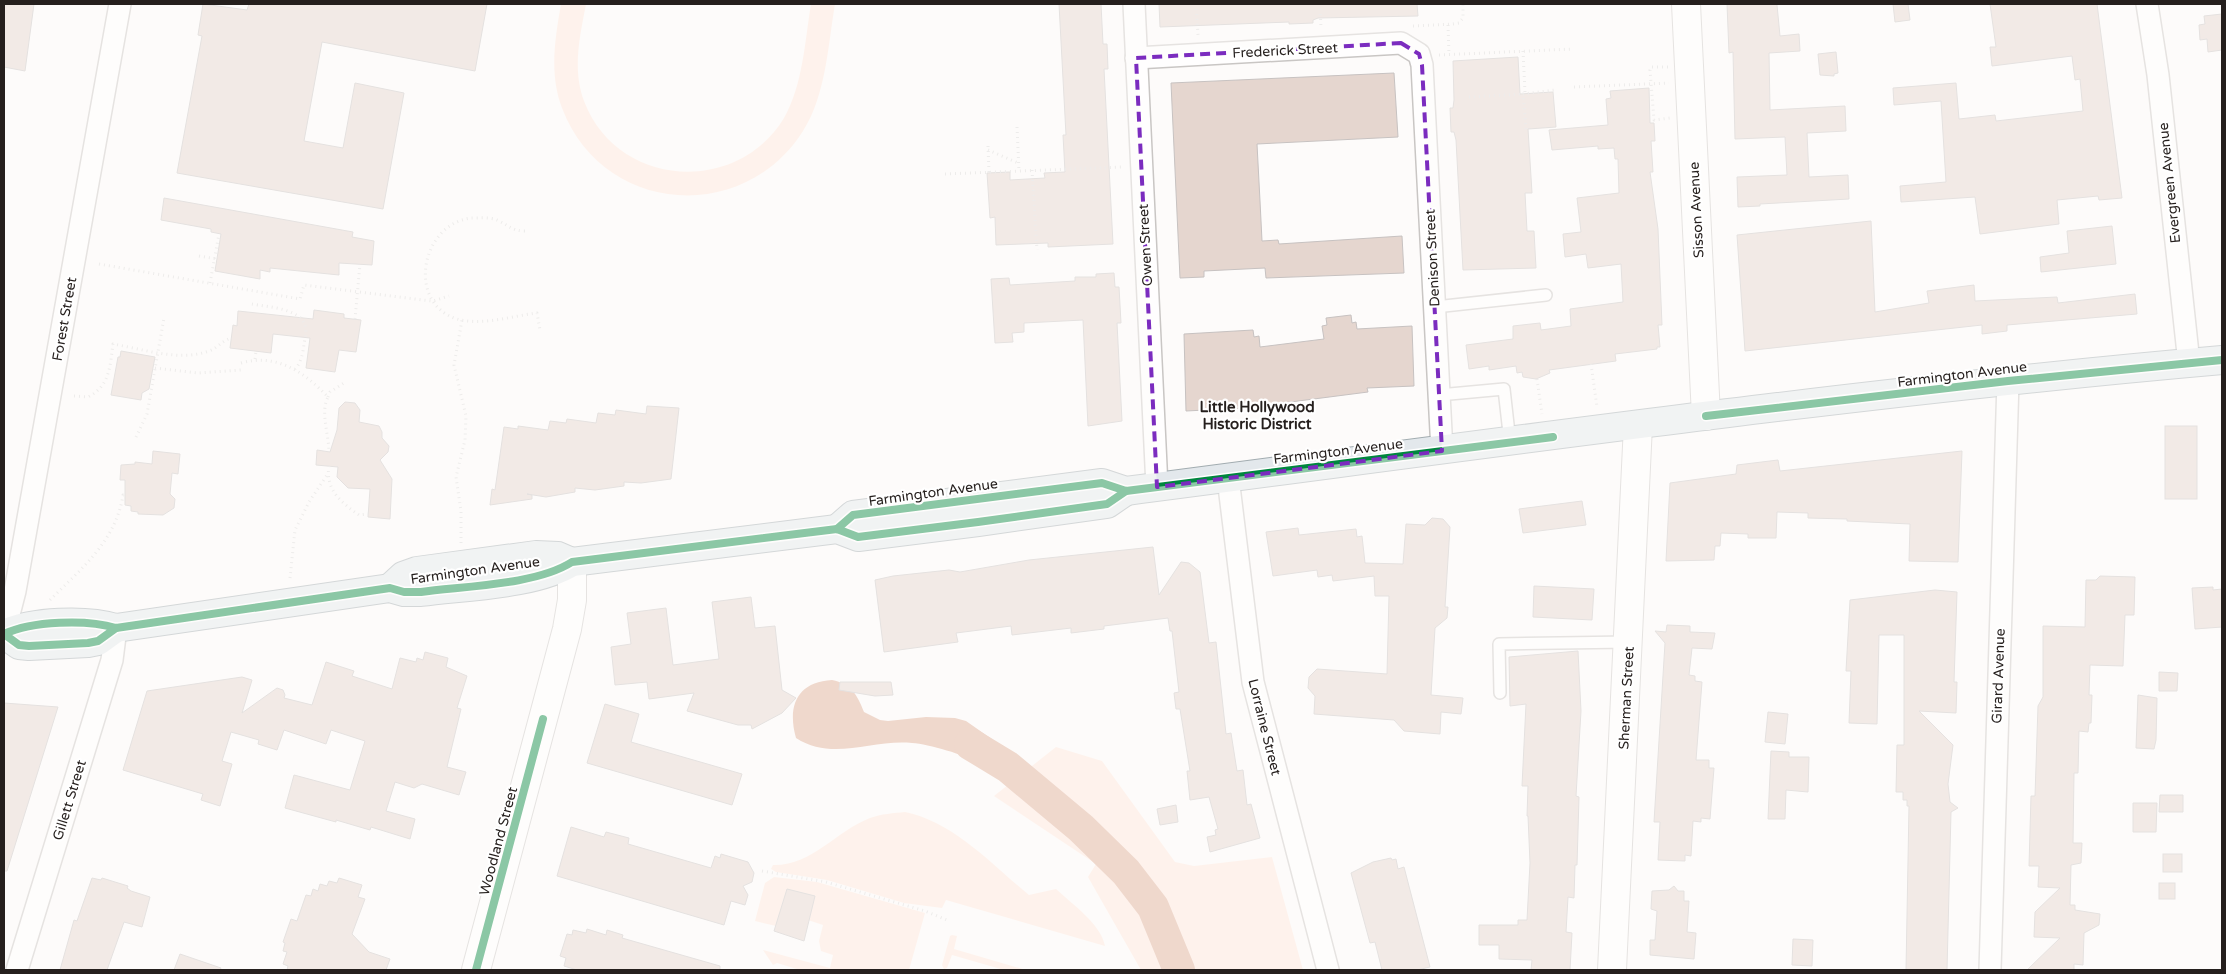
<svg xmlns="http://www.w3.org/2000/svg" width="2226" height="974" font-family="'Varela Round',sans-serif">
<rect width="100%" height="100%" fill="#fdfbfa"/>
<g fill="#fee7dc">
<path d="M561,4H586C580,36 572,69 584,101C617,188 737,196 784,118C803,85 805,40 811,4H835C828,45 826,95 803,131C743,226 602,214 562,108C549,74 555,39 561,4Z"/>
<path d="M1056,747L1102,761L1175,862L1194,866L1272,857L1303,970H1141L1088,877L1096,864L994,796Z"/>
<path d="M905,812C954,822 991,864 1029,895L1056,889C1072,904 1101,924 1105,946L946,900L942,908L904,903L827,880L776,872L771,869L773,865C812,866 836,831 870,818C881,814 894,813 905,812Z"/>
<path d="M774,877L817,882L925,913L909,970H800L777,963L773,965L763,950L830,968L833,955L821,951L819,941L823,925L781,911L776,926L755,921L765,883Z"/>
<path d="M952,935L957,936L954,949L1026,970H1004L952,955L947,968L944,969L942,965L950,936Z"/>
</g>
<path fill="#dead96" d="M832,680C851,684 857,694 864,712L880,720L888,721L926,717L955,718L966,721L1016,756L1008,767L995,774C989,770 984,766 979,763C965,755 929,744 912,743C872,739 833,762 796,738C787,706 797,682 832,680Z"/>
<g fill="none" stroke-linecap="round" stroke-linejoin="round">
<path stroke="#dead96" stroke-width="32" d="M970,744L1008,767L1081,828L1126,872L1153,907L1179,970"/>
</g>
<g fill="#e5d6cf" stroke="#c7c2c1">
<path d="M4,4H34L25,71L4,67Z"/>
<path d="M203,4L247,10L249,4H487L475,71L322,42L304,141L343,148L355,83L404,93L383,209L177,173L202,36L198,35Z"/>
<path d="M1059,4H1101L1103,44H1107L1108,69H1104L1113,244L1048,247V243L996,245L995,217L990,218L987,173L1010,172V180L1045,178L1044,173L1065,172L1063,135H1066Z"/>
<path d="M1159,4H1417L1418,16L1318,18L1313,20V23L1289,24V22L1160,27Z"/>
<path d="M1727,4H1775L1777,5L1780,36L1799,34L1800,51L1769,53L1770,110L1845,106L1846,131L1807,133L1809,177L1848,175L1849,199L1760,204V206L1738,207L1737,177L1787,175L1785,137L1735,139L1733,52L1729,53Z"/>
<path d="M1893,4H1908L1910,20L1895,22Z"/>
<path d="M1990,4H2097L2122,198L2099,200L2098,196L2057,200L2059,224L1980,234L1975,197L1901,202L1900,186L1946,182L1941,101L1894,105L1893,88L1956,83L1959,119L1995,115L1996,121L2083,111L2080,79L2075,80L2072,56L1992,66L1990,47H1996Z"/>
<path d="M2222,14V50L2208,52L2207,39L2200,40L2199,25L2205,24L2204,16Z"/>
<path d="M1836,52L1838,73L1834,74V76L1820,75L1818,54Z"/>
<path d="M1518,57L1520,94L1553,92L1556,127L1528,129L1532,193H1525L1527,231H1534L1536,268L1463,270L1456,140L1454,132H1451L1450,108H1453L1454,100L1453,61Z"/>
<path d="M1394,73L1398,137L1257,144L1260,201L1262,241L1278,240L1279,244L1402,236L1404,273L1266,278L1265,268L1204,271V277L1180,278L1171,83Z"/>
<path d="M1649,88L1650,123H1654L1655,141H1651L1653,172H1650L1658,229L1662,325H1658L1660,347H1657V349L1615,354L1616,361L1549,370L1550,373L1536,379L1523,377L1522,372L1517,373L1516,366L1489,370V366L1469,369L1466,345L1513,339V326L1540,323L1541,330L1571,326L1570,309L1623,302L1621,264L1588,268L1586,254L1565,257L1563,234L1581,232L1577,198L1619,193L1618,159H1615L1614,148L1598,149V146L1552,150L1549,130L1608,125L1606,99L1611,98L1610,91Z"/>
<path d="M164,198L353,232L352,237L374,241L372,265L339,263V275L270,268V272L260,270V279L215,271L221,234L211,232V229L161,220Z"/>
<path d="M1871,221L1875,312L1929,303L1927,291L1974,285L1975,301L2057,297L2058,303L2135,294L2137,314L2007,325V331L1982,334V325L1745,351L1737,235Z"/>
<path d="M2112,226L2116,264L2041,272L2040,257L2069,253L2067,231Z"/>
<path d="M1114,273L1115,287H1119L1121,323H1117L1122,421L1088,426L1083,320L1024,323V332L1012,333L1013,342L995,343L991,279L1009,278L1010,285L1075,281V277H1096V274Z"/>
<path d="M314,310L344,314V318L361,320L356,352L339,350L335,372L306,368L310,338L273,334L271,353L230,348L233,325L237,326L238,311L313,319Z"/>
<path d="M1351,315L1352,323L1356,322L1357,329L1412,326L1414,386L1367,388L1368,392L1244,408L1186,411L1184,334L1253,330L1254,337L1259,336L1260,347L1324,339L1322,326L1327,325L1326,318Z"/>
<path d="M121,351L155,357L149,389L142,393L141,400L111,395L118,357H120Z"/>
<path d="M345,402L355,403L360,410L359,422L379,426L382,432V438L389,446L388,452L380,460L392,479L390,519L368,517L370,489L348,488L337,477L338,467L316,465L317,450L330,452L337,430L339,408Z"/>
<path d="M647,406L679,408L671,479L641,483L624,482V486L595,490L575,488V492L546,497L527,494L532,495V499L490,505L492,489L495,490L504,427L518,429V426L548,430L550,421L566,423L567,419L596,423L598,413L615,415L616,410L646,414Z"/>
<rect x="2165" y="426" width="32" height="73"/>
<path d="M153,451L180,454L178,474L172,473L170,494L175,499L174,508L163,515L138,514V512L131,511V506L125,505V480H120L121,465L135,464V462L152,464Z"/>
<path d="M1962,451L1958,562L1909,561L1910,524L1847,521V519L1808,518V513L1777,512L1776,538H1748V534L1721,533L1720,546H1715L1714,560L1666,561L1670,483L1736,474L1737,465L1778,460L1780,471Z"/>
<path d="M1582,501L1586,525L1523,533L1519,509Z"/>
<path d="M1432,518L1443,519L1450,527L1445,607H1448L1447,618L1435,628L1431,695L1463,698L1461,714L1441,712L1440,734L1404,731L1394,720L1314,714L1315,696L1308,688L1309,677L1317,669L1387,674L1389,596H1375L1374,576L1333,581L1332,575L1318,577L1317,570L1273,576L1266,532L1298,528L1299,535L1356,529L1357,537L1362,536L1365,563L1403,564L1406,524L1425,525Z"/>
<path d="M1153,547L1159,595L1181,562L1189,563L1200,572L1209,643L1216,642L1226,734L1231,733L1237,771L1243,770L1247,805L1251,804L1260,838L1210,852L1207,837L1216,835L1215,830L1218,829L1209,797L1190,800L1187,771H1190L1180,709H1176L1174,693L1179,692L1172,631H1170L1168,618L1104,626V629L1071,633V628L1012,635L1011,626L956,633L958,642L884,652L875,580L893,576L949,570L960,572L1029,560Z"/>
<path d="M2100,576L2135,577L2134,615H2125L2123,666L2090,665L2089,695H2092L2091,723H2089L2088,732L2079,731L2078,773H2074L2073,843H2082L2081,863L2071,865L2070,905H2075V910L2100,914L2099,925L2084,933L2083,965L2074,964V970H2027L2060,938L2034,937L2035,912L2060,888L2038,887L2039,866H2029L2031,796H2035L2038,706L2043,697V626L2085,627L2086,580H2096Z"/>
<path d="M1534,586L1594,589L1592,620L1533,617Z"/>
<path d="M2213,587V590L2222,589V627L2195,629L2192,588Z"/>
<path d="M1935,590L1957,592L1954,682H1957L1956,713L1919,711L1953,745L1948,784L1950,802L1958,808L1951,812L1947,970H1906L1909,806H1907V800H1903V792H1896L1897,745H1904V635H1879L1877,724L1849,723L1851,671H1846L1850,600Z"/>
<path d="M751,597L755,628L775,626L782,690L796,698L782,713L752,729L751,725H738L687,711L694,693L649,699L647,682L615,685L611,647L631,644L627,613L666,608L673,665L719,659L712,602Z"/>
<path d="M1667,625L1690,626V632L1715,633L1712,649L1692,648L1689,675L1695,676V681L1702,682L1696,760H1709V768H1714L1710,819L1701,818V822L1693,821L1691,856L1685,855V861L1658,860L1660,822H1654L1665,643L1655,631L1666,632Z"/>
<path d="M1578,651L1581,711L1576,796L1579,797L1577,865H1575L1574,898L1568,897L1566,932L1572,933L1570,970H1531L1532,960L1499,959V945H1479V925H1518V920H1527L1530,863L1528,816H1527L1528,786H1522L1526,704L1510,706L1509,657Z"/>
<path d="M425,652L448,658L446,667L467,676L457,708L461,709L447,767L466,772L459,795L422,784L414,788L395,782L386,811L415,819L410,839L371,827L370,830L336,820V822L285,808L294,775L350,790L365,741L331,730L326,744L284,730L277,750L258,744L259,740L231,732L222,761L232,764L220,806L201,800L203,794L123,770L147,691L242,677L252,680L242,713L277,688L283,690L285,695L284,698L312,705L326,662L354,671L352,676L392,689L400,658L416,662L417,658L423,660Z"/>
<path d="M2159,672L2178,673L2177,691H2159Z"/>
<path d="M840,682H891L893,695L875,696L839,690Z"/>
<path d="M2138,695L2157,698L2156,740L2154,749L2136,748Z"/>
<path d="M4,703L58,707L7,871H4Z"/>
<path d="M605,704L639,714L631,742L742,774L732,805L587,763Z"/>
<path d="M1768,712L1788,714L1785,744L1765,742Z"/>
<path d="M1771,751L1789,752V757H1809L1808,792L1786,790L1785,819H1768Z"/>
<path d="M2160,795H2183V812H2159Z"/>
<path d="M2133,803H2157L2156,832H2133Z"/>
<path d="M1176,805L1178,822L1160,825L1157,809Z"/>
<path d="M571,827L604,837L606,832L629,838L628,844L711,868L715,856L720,858L721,854L748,862L754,873L752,882L743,886L748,895L745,905L731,901L724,925L557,876Z"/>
<rect x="2163" y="854" width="19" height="18"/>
<path d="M1391,858L1392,860L1396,859L1398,869L1404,867L1430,967L1417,970H1382L1375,942L1370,943L1351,873L1373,862Z"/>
<path d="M92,878L101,880L102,878L128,886L127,888L131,891L150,897L142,927L124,922L107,970H60L74,920L77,921Z"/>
<path d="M339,878L362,885L358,897L365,899L352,934L369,952L390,959L386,970H287L288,966L283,964L287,952L283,951L285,943L283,942L291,919L297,921L306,895L311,896L313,889L318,891L320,884L327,886L329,881L337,883Z"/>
<rect x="2159" y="883" width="16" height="16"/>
<path d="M1674,886L1678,891H1684V901H1689L1687,932L1696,933L1694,959L1650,955V940H1655L1657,911L1651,909L1652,891L1669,890Z"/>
<path d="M787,889L815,896L804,941L774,931Z"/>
<path d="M587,929L606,935L607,930L623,935L622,938L720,966V970H577L564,966L566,958L560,956L567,934L572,935L573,930L586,933Z"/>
<path d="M1793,939L1813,940L1812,966L1792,965Z"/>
<path d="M180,954L221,968L220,970H174Z"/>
</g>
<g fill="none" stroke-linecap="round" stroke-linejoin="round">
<g stroke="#c9c6c4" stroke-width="14">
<g id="lane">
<path d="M1435,307L1546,295"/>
<path d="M1439,395L1504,389L1510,442"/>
<path d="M1500,693L1499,644L1629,642"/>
</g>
</g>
<g stroke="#c9c6c4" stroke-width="24">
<g id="street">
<path d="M1134,4L1157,487"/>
<path d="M2147,4L2158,75L2189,363"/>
<path d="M1136,58L1401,43L1419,54L1422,65L1442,451"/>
<path d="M1228,478L1253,682L1328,970"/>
<path d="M4,634L15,591L120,4"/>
<path d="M17,970L112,660L116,628"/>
<path d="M1990,970L2008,381"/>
</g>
</g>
<g stroke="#c9c6c4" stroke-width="30">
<g id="secondary">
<path d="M1686,4L1706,416"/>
<path d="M476,970L567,629L572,600V562"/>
<path d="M1612,970L1638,425"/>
</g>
</g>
<g stroke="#a2acb0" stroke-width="30">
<g id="primary">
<path d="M837,529L853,515L1102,483L1126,491C1490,444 1856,392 2222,360"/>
<path d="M390,588L403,576L417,571L536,555L558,556L572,562"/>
<path d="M4,634C32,621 86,619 116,628L390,588L404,592H421C465,586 536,585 572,562L837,529L858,537L978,522L1107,504L1126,491"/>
<path d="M4,634L19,645L29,646L88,643L98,641L116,628"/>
</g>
</g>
<g stroke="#dad9d9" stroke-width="3" stroke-dasharray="1 4" stroke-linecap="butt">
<path d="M1196,4L1198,35"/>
<path d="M1320,4L1321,28"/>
<path d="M1448,25L1449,55"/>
<path d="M1413,26L1453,24L1459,23L1463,18V4"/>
<path d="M1523,51L1525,92"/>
<path d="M1439,55L1573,49"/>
<path d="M1668,67H1651L1650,70L1654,120L1670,118"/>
<path d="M1574,87L1669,83"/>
<path d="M1469,97L1523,94"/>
<path d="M1017,127L1019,171"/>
<path d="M1526,129L1523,94L1555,90"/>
<path d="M988,146L989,172"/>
<path d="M988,150L1018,163"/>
<path d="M1032,170L1037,250"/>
<path d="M945,174L1123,167"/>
<path d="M525,231C512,231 508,225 497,220C490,217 478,218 471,218C421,224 406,303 457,319C482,326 512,316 537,313L540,330"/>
<path d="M199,256L217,259"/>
<path d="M99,264L300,299L304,285L423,300L433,301L449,296"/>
<path d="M210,283L219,234"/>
<path d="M252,304C267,307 299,308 305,325C307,329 305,339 304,344C303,353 301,363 295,369"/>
<path d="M355,319L360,264"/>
<path d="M255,359L256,351"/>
<path d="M241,363C277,353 304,372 328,397C320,412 329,435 329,452"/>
<path d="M1591,364L1597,407"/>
<path d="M155,368L198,373L241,370"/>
<path d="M1537,379L1542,414"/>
<path d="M74,396L88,397C110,386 110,366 113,344C143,349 179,362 209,351C218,348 222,340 232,338"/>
<path d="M328,397L330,392L344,383"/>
<path d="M136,437L147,414L164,318"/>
<path d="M329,466C325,490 342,503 359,515L368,514"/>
<path d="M461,543V511L456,477L465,440L466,416L454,365L462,320"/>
<path d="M290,578L295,530L309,502L327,475"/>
<path d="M50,600C81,569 116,541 123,495H125"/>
<path d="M762,871L826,882L925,911L947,920"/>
</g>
<use href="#lane" stroke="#fffefe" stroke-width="11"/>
<use href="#street" stroke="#fffefe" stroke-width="21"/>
<use href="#secondary" stroke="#fffefe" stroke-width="28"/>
<use href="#primary" stroke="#e3e8ec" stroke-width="28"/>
<g stroke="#fff" stroke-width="11">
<g id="cycleway">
<path d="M1706,416L2008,381L2222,360"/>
<path d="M837,529L853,515L1102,483L1126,491L1553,437"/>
<path d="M4,634C32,621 86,619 116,628L390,588L404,592H421C465,586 536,585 572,562L837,529L858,537L978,522L1107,504L1126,491"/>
<path d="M4,634L19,645L29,646L88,643L98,641L116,628"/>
<path d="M476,970L543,719"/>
</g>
</g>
<use href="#cycleway" stroke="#00873e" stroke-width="8"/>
</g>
<path d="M0 0H2226V974H0ZM1401,43L1419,54L1422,65L1442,451L1157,487L1136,58Z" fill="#fdfbfa" fill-opacity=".55" fill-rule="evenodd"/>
<path fill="none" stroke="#7b2cbf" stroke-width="4" stroke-dasharray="10 6" stroke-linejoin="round" d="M1401,43L1419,54L1422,65L1442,451L1157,487L1136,58Z"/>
<g text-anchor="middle" stroke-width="4.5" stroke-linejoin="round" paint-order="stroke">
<g font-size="14" fill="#251f1d" stroke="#fff">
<text transform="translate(1285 50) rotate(-3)" y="5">Frederick Street</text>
<text transform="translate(2169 183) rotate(-96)" y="5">Evergreen Avenue</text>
<text transform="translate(1696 210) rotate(-93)" y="5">Sisson Avenue</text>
<text transform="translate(1145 245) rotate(-93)" y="5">Owen Street</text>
<text transform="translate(1432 258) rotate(-93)" y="5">Denison Street</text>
<text transform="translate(64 319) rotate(-80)" y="5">Forest Street</text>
<text transform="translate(1962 374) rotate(-7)" y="5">Farmington Avenue</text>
<text transform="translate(1338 451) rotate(-7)" y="5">Farmington Avenue</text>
<text transform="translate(933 492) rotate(-8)" y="5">Farmington Avenue</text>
<text transform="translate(475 570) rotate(-8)" y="5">Farmington Avenue</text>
<text transform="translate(1998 676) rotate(-88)" y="5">Girard Avenue</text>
<text transform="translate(1626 698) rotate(-87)" y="5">Sherman Street</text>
<text transform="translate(1265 727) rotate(76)" y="5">Lorraine Street</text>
<text transform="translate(69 800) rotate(-73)" y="5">Gillett Street</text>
<text transform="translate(498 841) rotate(-75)" y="5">Woodland Street</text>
</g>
<g font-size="15" font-weight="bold" fill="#251f1d" stroke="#fff">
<text x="1257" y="412">Little Hollywood<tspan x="1257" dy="17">Historic District</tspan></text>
</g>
</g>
<rect width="2226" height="974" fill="none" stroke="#251f1d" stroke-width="10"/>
</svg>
